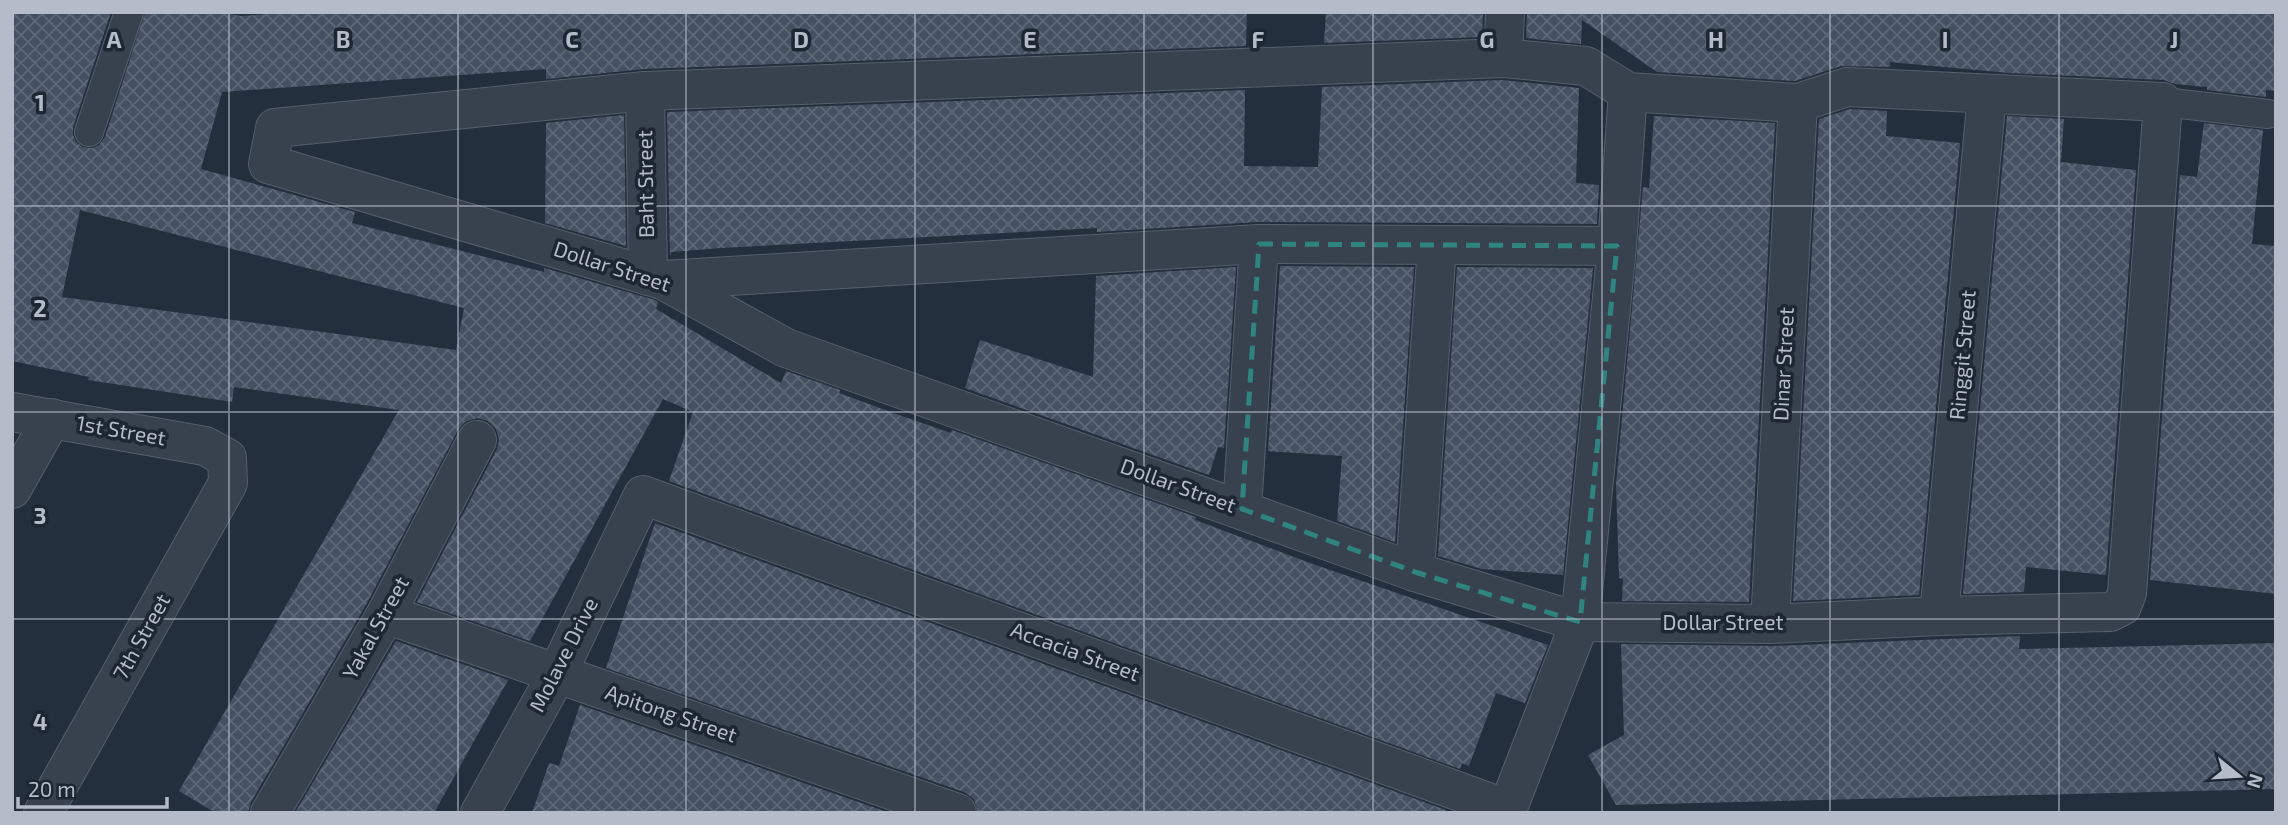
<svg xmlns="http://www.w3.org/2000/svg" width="2288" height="825" font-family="'Exo 2',sans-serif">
<defs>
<pattern id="building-cross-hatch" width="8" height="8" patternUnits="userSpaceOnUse" patternTransform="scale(1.75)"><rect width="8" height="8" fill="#455162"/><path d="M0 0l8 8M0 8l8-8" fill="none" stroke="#5d6877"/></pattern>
</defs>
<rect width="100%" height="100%" fill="#242f3e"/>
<g fill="url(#building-cross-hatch)" fill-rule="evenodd">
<path d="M12,12H111L73,127V135L76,142L83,147L92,148L99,145L105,137L145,12H217L241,16L297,12H1247L1246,46L644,69L546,79V69L222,92L201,169L355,212L352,223L544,272V268L655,300L658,302L656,309L781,383L786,371L840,390L839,393L896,414L951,433L952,430L1196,517L1195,520L1310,563L1548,645L1525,703L1496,693L1469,766L1462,763L1460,769L669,481L693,412L663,399L530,641L417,602L497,449L499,440L496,429L488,421L477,418L465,422L458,430L367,603L251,802L248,813H216L179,791L399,410L234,387L232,402L88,380L89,377L12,361ZM80,210L464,308L456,350L62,297Z"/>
<path d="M1326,12H1483L1482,37L1324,43Z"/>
<path d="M1527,12H2276V91L2266,90V97L2207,90V87L2175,84L2164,80L2009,73L1890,62V67L1841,66L1795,81L1657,72L1582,20L1581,44L1526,38Z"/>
<path d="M1502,80L1579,88L1576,183L1599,185L1597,224L1258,222L1097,232V228L721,248L671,252L670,256L667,112L1245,90L1244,166L1318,167L1322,87Z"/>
<path d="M1850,109L1887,111L1886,136L1960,143L1919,595L1793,601L1819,119Z"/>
<path d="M624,115L626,246L545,223L546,123Z"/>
<path d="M1654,116L1775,123L1749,602L1622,601L1623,579L1619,578L1616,484L1643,187L1649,188Z"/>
<path d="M2007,116L2064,119L2061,162L2136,170L2106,575L2026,567L2024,592L1963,594Z"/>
<path d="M2204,123L2263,130L2252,244L2276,246V594L2150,580L2180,175L2197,177Z"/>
<path d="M1280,266L1414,267L1395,542L1337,521L1342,456L1268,451Z"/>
<path d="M1236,267L1224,448L1218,447L1209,475L965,388L980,340L1093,377L1096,276Z"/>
<path d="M1457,267L1593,268L1563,575L1482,569L1438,556Z"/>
<path d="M655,523L1446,810L1445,813H978L974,799L964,792L606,668Z"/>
<path d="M2020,636L2019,649L2276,643V789L1616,805L1588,755L1624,735L1621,644L1771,646Z"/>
<path d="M396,641L508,680L434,813H295Z"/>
<path d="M580,705L890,813H532L549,763L559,766Z"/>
</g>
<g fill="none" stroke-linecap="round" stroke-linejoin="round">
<g stroke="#565f6c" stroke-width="30">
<g id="service">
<path d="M2163,102L2268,114"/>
<path d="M89,132L129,12"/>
</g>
</g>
<g stroke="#565f6c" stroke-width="40">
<g id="minor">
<path d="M1503,58L1586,66L1628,92L1798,103L1847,87L2163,102L2127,593L2122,606L2110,612L1939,616L1770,624L1580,622L1415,572L786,348L663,280L268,164L275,128L645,91Z"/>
<path d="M1503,58L1505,12"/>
<path d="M645,91L648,276"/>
<path d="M663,280L1259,244L1617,246"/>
<path d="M12,412L205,446L227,458L228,483L43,813"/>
<path d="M12,489L52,418"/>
<path d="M1242,509L1259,244"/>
<path d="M1415,572L1437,245"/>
<path d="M386,614L957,813"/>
<path d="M1939,616L1987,94"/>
<path d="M1770,624L1798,103"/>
<path d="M270,813L386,614L477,440"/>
<path d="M480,813L557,674L643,495L1507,809"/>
<path d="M1506,813L1580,622L1617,246L1628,92"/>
</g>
</g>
<use href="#service" stroke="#38414e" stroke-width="28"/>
<use href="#minor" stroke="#38414e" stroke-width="38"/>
</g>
<path fill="none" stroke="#308480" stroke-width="5" stroke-dasharray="14 9" stroke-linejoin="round" d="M1259,244L1617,246L1580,622L1415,572L1242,509Z"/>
<path fill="none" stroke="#b4bcc9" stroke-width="2" stroke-opacity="0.55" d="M229,12V813M458,12V813M686,12V813M915,12V813M1144,12V813M1373,12V813M1602,12V813M1830,12V813M2059,12V813M12,206H2276M12,412H2276M12,619H2276"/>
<g text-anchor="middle" stroke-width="7" stroke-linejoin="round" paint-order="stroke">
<g font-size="21" fill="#b4bcc9" stroke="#1d2633">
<text transform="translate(646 184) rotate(-91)" y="7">Baht Street</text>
<text transform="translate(612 267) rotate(18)" y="7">Dollar Street</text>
<text transform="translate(1963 355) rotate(-85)" y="7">Ringgit Street</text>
<text transform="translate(1784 364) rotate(-87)" y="7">Dinar Street</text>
<text transform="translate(121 431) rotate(10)" y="7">1st Street</text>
<text transform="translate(1178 486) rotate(20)" y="7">Dollar Street</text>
<text x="1723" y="630">Dollar Street</text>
<text transform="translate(376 628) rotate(-61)" y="7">Yakal Street</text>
<text transform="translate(142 637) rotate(-61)" y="7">7th Street</text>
<text transform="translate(1075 652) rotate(20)" y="7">Accacia Street</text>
<text transform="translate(564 655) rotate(-63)" y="7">Molave Drive</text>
<text transform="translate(671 714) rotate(19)" y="7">Apitong Street</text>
</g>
</g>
<g font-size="23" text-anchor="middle" font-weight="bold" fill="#b4bcc9" stroke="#1d2633" stroke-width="7" stroke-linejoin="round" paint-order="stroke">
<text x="114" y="48">A</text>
<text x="343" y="48">B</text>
<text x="572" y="48">C</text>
<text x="801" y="48">D</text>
<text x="1030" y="48">E</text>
<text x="1258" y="48">F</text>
<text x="1487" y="48">G</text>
<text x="1716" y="48">H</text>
<text x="1945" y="48">I</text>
<text x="2174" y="48">J</text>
<text x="40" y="111">1</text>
<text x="40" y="317">2</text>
<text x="40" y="524">3</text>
<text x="40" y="730">4</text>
</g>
<rect width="2288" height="825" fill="none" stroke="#b4bcc9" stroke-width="28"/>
<g transform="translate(2239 776) rotate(108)" stroke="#1d2633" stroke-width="5" paint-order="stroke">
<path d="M0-5L12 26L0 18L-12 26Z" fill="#b4bcc9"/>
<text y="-10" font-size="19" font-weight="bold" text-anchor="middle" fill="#b4bcc9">N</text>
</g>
<path d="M18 797v10h149v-10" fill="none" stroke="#b4bcc9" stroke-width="3.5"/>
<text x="28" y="797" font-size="21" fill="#b4bcc9" stroke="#1d2633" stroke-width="5" paint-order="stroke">20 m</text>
</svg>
